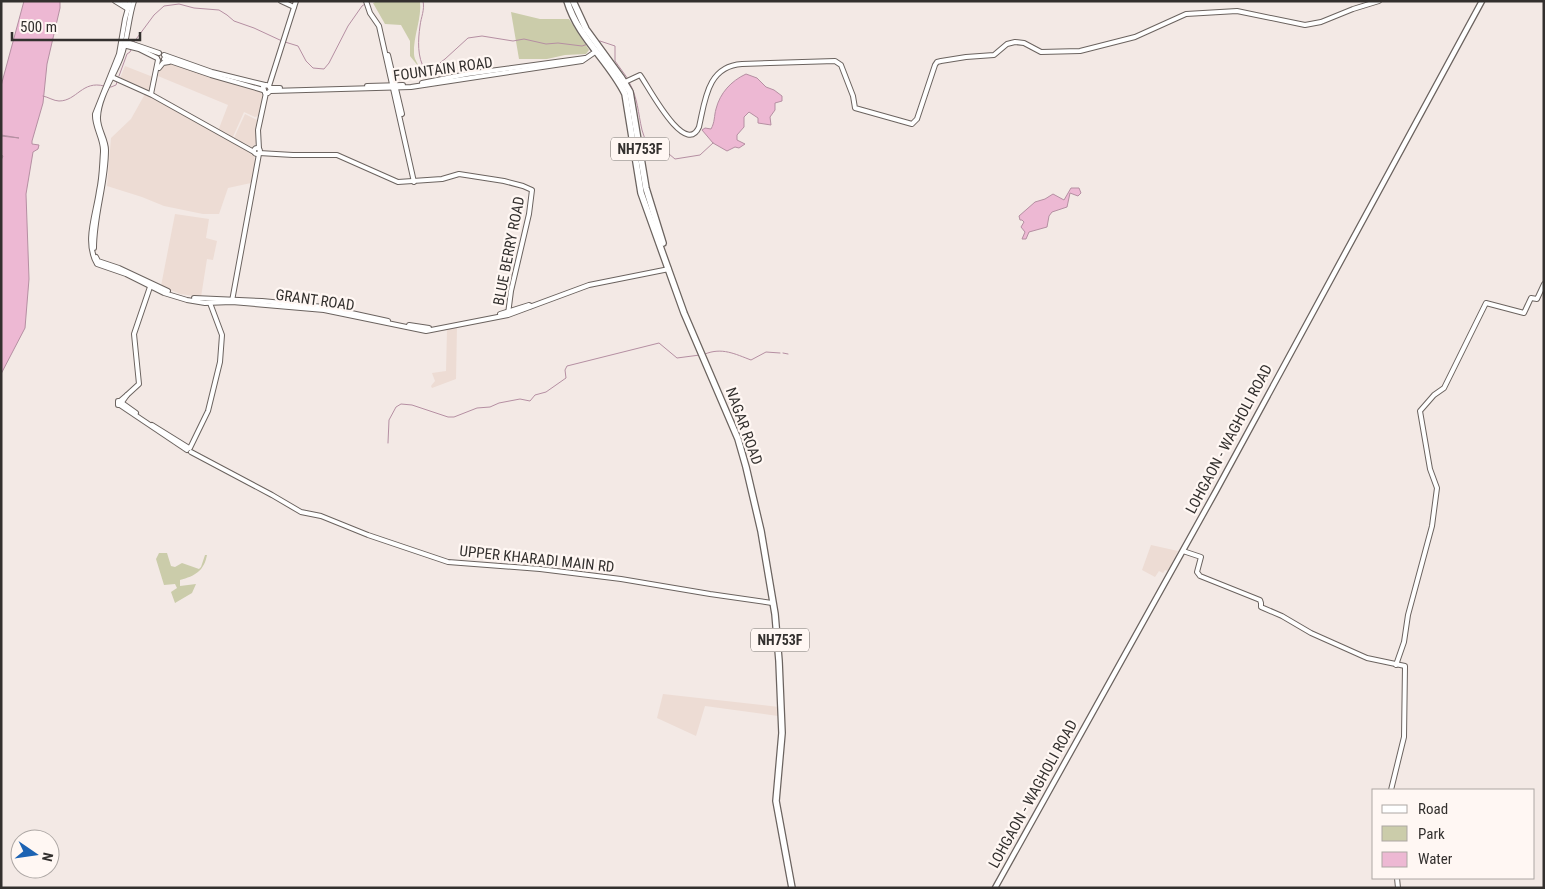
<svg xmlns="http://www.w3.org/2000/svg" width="1545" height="889" font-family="'Roboto Condensed',sans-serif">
<rect width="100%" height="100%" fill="#f3e9e5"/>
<g fill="#eddcd4">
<path d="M169,63L211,77L260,91L263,96L258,116L255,117L244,112L232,139L218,131L228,105L158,76L161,66Z"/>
<path d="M125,66L153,77L149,91L120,78Z"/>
<path d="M145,94L249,150L254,155L255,164L251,183L228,188L219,214H203L164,206L142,197L107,186L111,138L131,119Z"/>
<path d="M245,114L257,120L256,144L252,147L234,138Z"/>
<path d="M175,214L209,219L206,238L217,241L213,260L207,259L201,297L180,294L161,286Z"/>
<path d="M457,326L456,379L432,388L431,386L435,381L432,373L446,371L447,329Z"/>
<path d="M1151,545L1178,551L1168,571L1165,570L1163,573L1159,571L1155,577L1142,570Z"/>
<path d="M663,694L779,707L778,716L705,706L696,736L657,718Z"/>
</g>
<g fill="#cbccaa">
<path d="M378,1H420C422,19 413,36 414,54C414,60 420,67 423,72L410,56V41L401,25L385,24L373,3Z"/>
<path d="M511,12L540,19H569L589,50L586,54L565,55L547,59H519Z"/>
<path d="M159,553H167L171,566L175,567L182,563L199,569L201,567L205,555H207C204,571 195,576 180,580V586L196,584L192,593L175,603L171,592L177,588L175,584L164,585L156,559Z"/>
</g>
<g fill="#edb8d3" stroke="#b58fa2">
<path d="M24,1H60V8L47,64L43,103L32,141V144L39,145L38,149L33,152L26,194L29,279L25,328L1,374V160L3,156L1,155V136L19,138L1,135V86Z"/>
<path d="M746,74L757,78L766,87L774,90L782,96V101L775,103V110L770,117L771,125L758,123V118L749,112L744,117V127L737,135V140L745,144L739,148L735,147L727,151L713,143L702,130L705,128L711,129C715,122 714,116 716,109C720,93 731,81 746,74Z"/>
<path d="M1071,188H1079L1081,193L1078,196L1070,193L1067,207L1052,212L1049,216L1047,227L1029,232L1026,239H1022L1025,232L1021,227L1024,222L1022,220H1020L1019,216L1035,202L1045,199L1053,194L1064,200Z"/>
</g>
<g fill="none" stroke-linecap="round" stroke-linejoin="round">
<g stroke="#b58fa2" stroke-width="1">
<path d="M423,1C425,10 421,17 420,26C418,40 417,57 425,70L432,69L445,59L468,38L482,36L513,41L524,39L546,44L558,43L582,46L588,44"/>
<path d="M134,42L154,15L164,6L179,4L194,8L219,10L227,15L234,21L254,28L282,41"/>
<path d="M285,42L298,46L306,61L313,68L324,69L329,63L348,26L362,6L365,4"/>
<path d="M597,42L600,41L615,46V61L628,79"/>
<path d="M119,76L127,54L130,52L132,48"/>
<path d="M629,82C638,98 638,113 642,130C644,137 647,143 648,150L669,154L675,159L700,155L713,143"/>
<path d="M108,87H111L116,85L117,82"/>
<path d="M43,96C48,97 54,101 59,101C77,101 82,80 104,86"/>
<path d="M783,353L788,354"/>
<path d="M705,354C722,347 735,354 751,360L766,352L780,353"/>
<path d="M388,443L389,420L396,407L401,404L412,405L448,417H454L477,408L490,407L499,403L520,399L530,401L535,395L546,392L566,378L565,370L567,366L659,343L677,358L700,355"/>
</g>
<g stroke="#6b635f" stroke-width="6">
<g id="secondary">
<path d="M115,1L128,9"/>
<path d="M122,1L131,7"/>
<path d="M130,1L125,19L119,54L95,114C94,127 104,139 103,152C102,165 102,178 99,191C96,214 84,242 97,264L126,274L164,293L187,300L205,303L232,302L324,310L426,331L508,315L589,285L669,269"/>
<path d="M281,1L294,7"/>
<path d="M366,1L370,13L379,26L414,182"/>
<path d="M124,41L159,53"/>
<path d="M123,45L139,49L157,58"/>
<path d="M164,55L212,72L265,85"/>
<path d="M388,55L402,114"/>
<path d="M164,59L211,75L263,90"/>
<path d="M159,68L163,63L169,62"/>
<path d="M112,77L152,95L254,152"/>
<path d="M625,82L640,75C646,82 685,159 699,127C705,101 707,66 742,64L835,61L841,65L853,96L855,108L912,124L917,119L935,65L937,62L941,61L966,57L994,55L1007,44L1015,42L1024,43L1041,52L1080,51L1135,37L1186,14L1237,11L1305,25L1321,22L1353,9L1379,1"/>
<path d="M422,83L467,74L585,58"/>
<path d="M269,86L266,85L263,87L265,93H268L271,90L269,86L296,1"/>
<path d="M367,86L403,85"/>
<path d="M271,88H280"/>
<path d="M271,91L411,87L582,61L595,52"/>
<path d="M151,94L158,60"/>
<circle cx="257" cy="151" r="3"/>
<path d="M259,149L258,130L266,93"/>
<path d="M259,153L293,155H337L398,182L442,179L459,174L504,181L523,186L532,190L529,214L511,291L508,314"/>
<path d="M94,248C94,215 106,183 106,150C106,139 97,128 98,117C99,96 114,76 121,57C128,39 128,19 134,1"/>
<path d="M96,257L98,261L119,268L168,291"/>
<path d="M194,298L262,301L324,307L388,321"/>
<path d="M232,301L259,154"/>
<path d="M500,314L529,305L531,306"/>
<path d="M409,325L429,328"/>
<path d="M127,395L139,384L134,334L151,284"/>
<rect x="118" y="401" width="3" height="4"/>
<path d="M120,401L127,395L122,402"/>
<path d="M122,403L136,413"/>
<path d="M120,405L187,450"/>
<path d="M152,425L189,448"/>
<path d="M190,448L208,411L220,362L222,335L210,303"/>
<path d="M191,452L272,495L301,512L321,516L368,535L448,562L540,569L621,579L710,594L772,603"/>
<path d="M1183,551L1201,557L1197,572L1200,576L1260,600L1261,603V607L1282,616L1311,633L1367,658L1405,666L1404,737L1391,790"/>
<path d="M1396,665L1404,642L1408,615L1432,526L1437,488L1430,469L1420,411L1434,395L1444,388L1486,303L1524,313L1531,298L1537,299L1544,284"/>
<path d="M1397,878L1398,888"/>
</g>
</g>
<g stroke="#6b635f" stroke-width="7">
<path id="primary" d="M995,888L1216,491L1482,1"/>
</g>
<g stroke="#6b635f" stroke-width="8">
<g id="highway">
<path d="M567,1C578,38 609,61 625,94L641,193L684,313L738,439L746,467L761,531L775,614L779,661L782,733L776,801L792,888"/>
<path d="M573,1L586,29L621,77L630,92L646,188L663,243"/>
</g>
</g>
<use href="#secondary" stroke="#fff" stroke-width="4"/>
<use href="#primary" stroke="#fff" stroke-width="4.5"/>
<use href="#highway" stroke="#fff" stroke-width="5.5"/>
</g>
<g text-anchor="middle" stroke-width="4.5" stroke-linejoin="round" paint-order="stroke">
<g fill="#fff7f3" stroke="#706c69" stroke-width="1">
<rect x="611" y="137.5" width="58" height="23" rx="4"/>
<rect x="751" y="628.5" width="58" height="23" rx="4"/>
</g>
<g font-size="14" font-weight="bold" fill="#33302e">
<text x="640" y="154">NH753F</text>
<text x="780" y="645">NH753F</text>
</g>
<g font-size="15" fill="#33302e" stroke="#fff7f3">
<text transform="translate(443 69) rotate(-8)" y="5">FOUNTAIN ROAD</text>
<text transform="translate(509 251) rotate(-79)" y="5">BLUE BERRY ROAD</text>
<text transform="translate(315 300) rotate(8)" y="5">GRANT ROAD</text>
<text transform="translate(744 426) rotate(70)" y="5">NAGAR ROAD</text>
<text transform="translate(1229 439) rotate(-62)" y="5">LOHGAON - WAGHOLI ROAD</text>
<text transform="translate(537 559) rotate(6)" y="5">UPPER KHARADI MAIN RD</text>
<text transform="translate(1033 794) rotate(-61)" y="5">LOHGAON - WAGHOLI ROAD</text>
</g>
</g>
<rect width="1545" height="889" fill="none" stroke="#33302e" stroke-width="5"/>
<rect x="1372" y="789" width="162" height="90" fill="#fff7f3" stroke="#ada7a4"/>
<rect x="1382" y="805" width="25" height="8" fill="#ffffff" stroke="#ada7a4"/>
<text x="1418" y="814" font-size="15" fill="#33302e">Road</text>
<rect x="1382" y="826" width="25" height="15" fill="#cbccaa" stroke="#ada7a4"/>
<text x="1418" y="839" font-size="15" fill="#33302e">Park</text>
<rect x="1382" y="852" width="25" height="15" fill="#edb8d3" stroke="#ada7a4"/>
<text x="1418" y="864" font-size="15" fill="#33302e">Water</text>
<g transform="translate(35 854) rotate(103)"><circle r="24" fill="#fff7f3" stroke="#ada7a4"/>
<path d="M0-4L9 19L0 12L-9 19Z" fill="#1d63b3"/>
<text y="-8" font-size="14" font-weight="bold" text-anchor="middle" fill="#33302e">N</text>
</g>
<path d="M12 32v8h128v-8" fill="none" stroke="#33302e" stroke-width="2.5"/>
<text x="20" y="32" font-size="15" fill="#33302e" stroke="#fff7f3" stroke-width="4" paint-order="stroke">500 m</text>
</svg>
